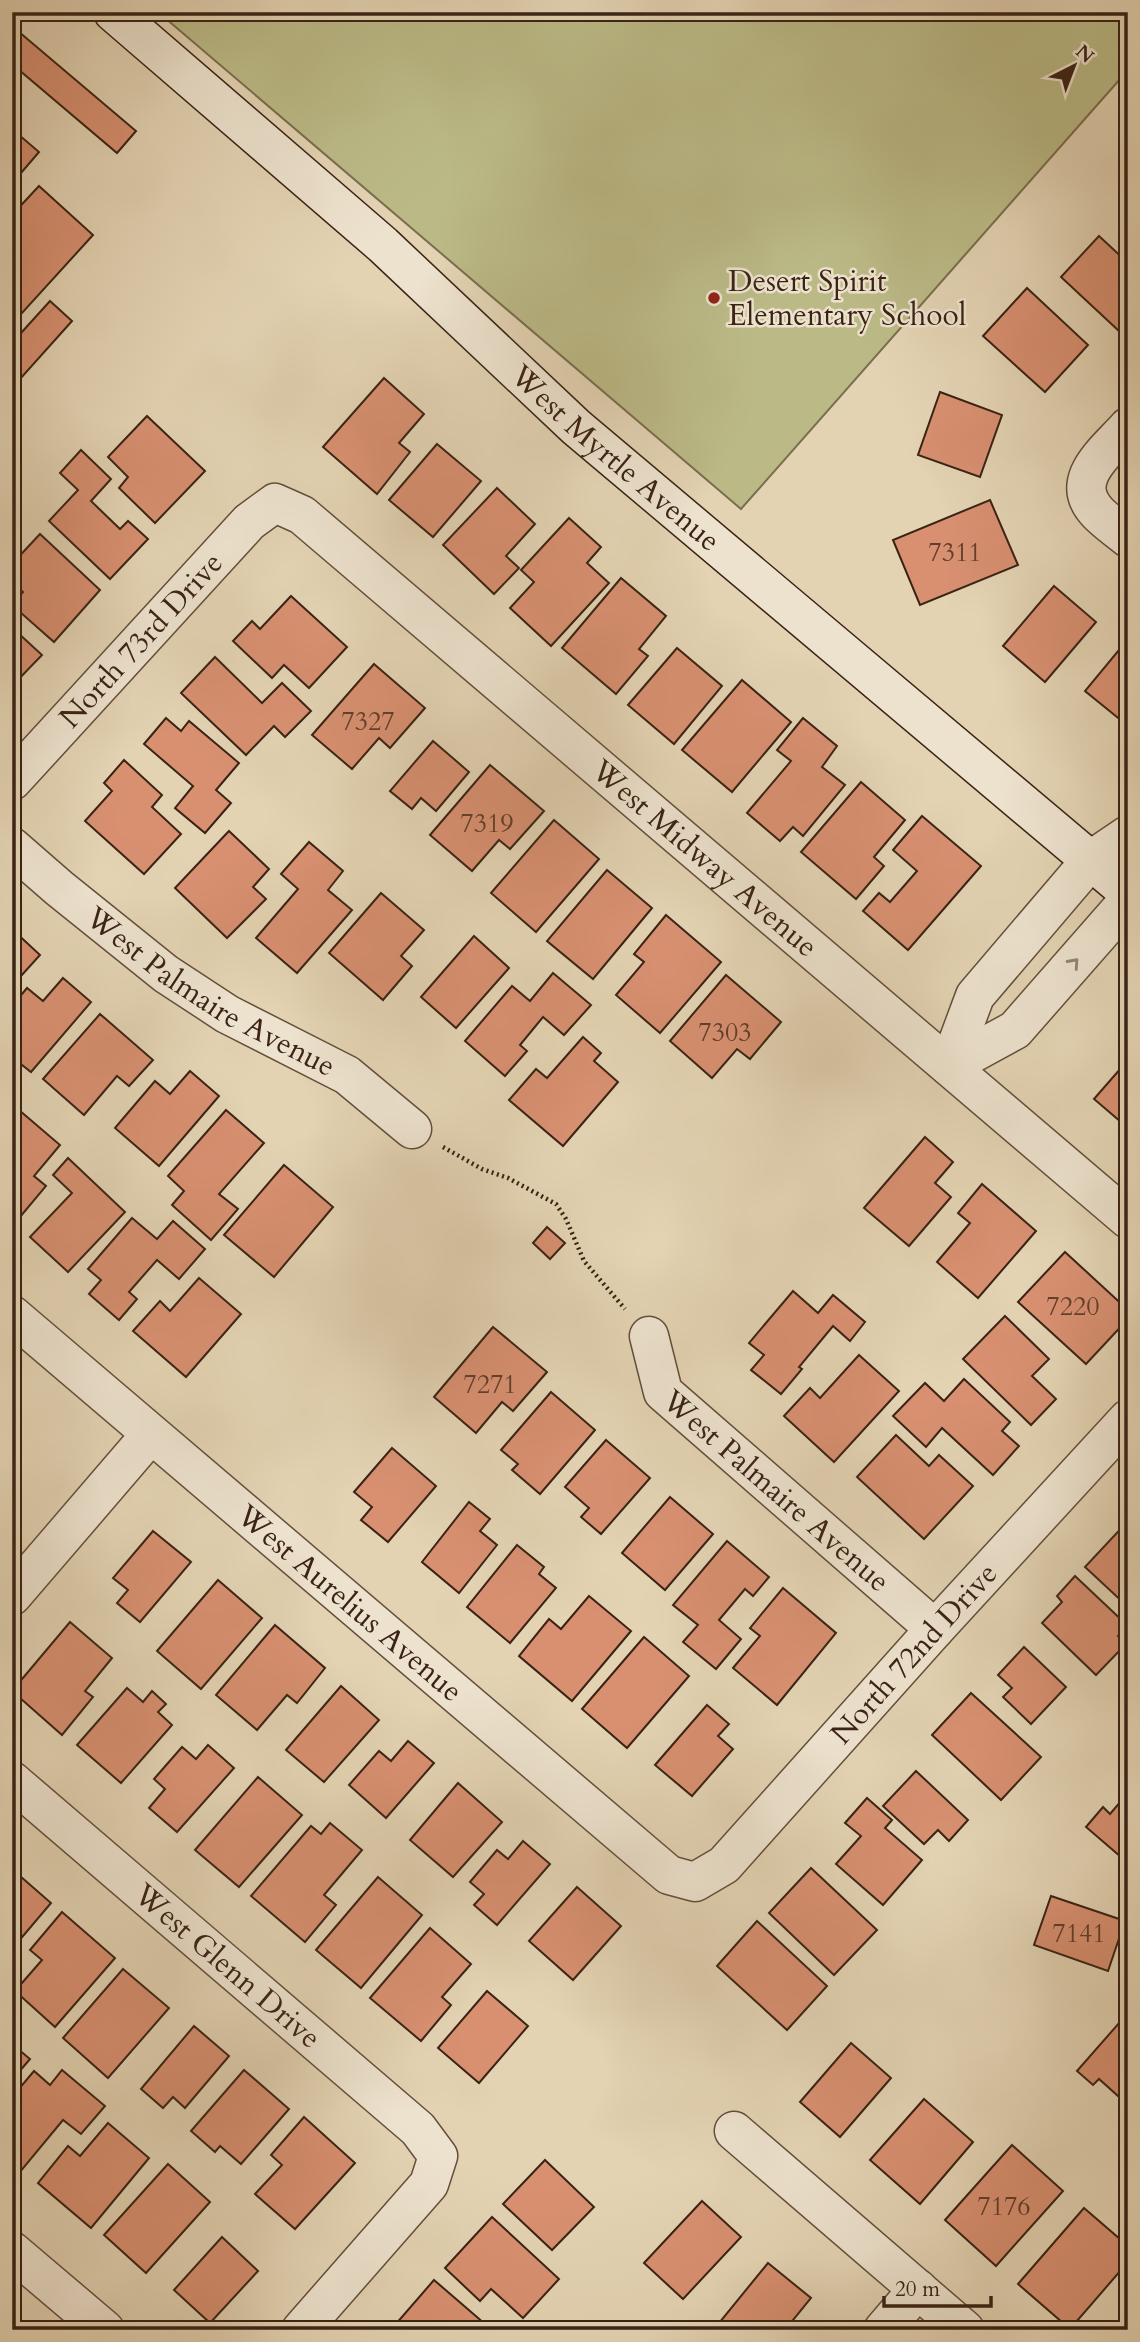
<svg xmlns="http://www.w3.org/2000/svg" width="1140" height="2342" font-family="Cardo,serif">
<rect width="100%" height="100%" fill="#e3d3b3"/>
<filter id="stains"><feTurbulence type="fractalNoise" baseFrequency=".00286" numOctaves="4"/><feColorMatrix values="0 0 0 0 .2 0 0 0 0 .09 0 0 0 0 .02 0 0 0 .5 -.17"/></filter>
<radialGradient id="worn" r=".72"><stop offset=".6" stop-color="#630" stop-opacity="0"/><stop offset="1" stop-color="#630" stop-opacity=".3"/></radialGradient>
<path fill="#bbba87" stroke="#7a6e4e" stroke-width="2" d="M158,12H1128V70L741,509Z"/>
<g fill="#d89071" stroke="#3a2315" stroke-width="2">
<path d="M12,26L136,131L117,153L12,64Z"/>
<path d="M12,129L39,152L21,173L12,165Z"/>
<path d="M39,186L93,235L12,324V215Z"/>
<path d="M1099,236L1128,263V322L1119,331L1061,277Z"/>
<path d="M1027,288L1088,345L1045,392L983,336Z"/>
<path d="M50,301L72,321L12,388V343Z"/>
<path d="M384,378L424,414L399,443L410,452L377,494L323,447Z"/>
<path d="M940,392L1002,415L980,477L918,455Z"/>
<path d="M147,416L205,471L155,523L119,488L128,477L108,457Z"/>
<path d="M437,444L481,481L433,537L389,500Z"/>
<path d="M81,450L111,479L91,501L120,529L128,521L148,539L110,579L49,521L78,490L60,473Z"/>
<path d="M497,488L535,524L506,556L519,568L494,594L443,545Z"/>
<path d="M990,500L1018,565L920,605L893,540Z"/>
<path d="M569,518L601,547L587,563L609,583L551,646L510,608L534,582L521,570Z"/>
<path d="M40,534L100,590L54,642L12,605L23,592L12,581V564Z"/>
<path d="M621,578L666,616L639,649L648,656L616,694L562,648Z"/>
<path d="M1054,586L1096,622L1045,682L1003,646Z"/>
<path d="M291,596L347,647L309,688L284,665L272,678L233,641L252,621L260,629Z"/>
<path d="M17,632L42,655L12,686V638Z"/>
<path d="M1128,639V726L1085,691Z"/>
<path d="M677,648L722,686L674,744L628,705Z"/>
<path d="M215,657L262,703L282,683L311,711L285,737L274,726L246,755L181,693Z"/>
<path d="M374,664L425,708L390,748L379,738L352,769L312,735Z"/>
<path d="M742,680L791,722L732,792L682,750Z"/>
<path d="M166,718L181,731L189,721L239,763L216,790L231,803L205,833L175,808L193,786L144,744Z"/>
<path d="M803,718L837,746L822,767L845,785L803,836L793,827L780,841L747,813L791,761L777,750Z"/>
<path d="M433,741L469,772L436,811L421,798L412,809L390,791Z"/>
<path d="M124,760L162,795L152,807L181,834L144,874L85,821L112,791L104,783Z"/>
<path d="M490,765L544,811L510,849L499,840L472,871L430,835Z"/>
<path d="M861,782L905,820L874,857L884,866L856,899L801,852Z"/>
<path d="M922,816L981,866L908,950L863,911L879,893L890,902L917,871L893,850Z"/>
<path d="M554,820L599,859L536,932L491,893Z"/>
<path d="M229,831L269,869L253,887L266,899L227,938L175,888Z"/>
<path d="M309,842L343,871L328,890L352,910L297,973L256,938L298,889L281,874Z"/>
<path d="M607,870L652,908L593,979L547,941Z"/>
<path d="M381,893L424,930L401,956L412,966L383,1000L329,953Z"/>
<path d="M666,915L721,962L660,1033L616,995L644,962L634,954Z"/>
<path d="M12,929L40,955L12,986Z"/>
<path d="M474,936L509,968L456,1028L421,997Z"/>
<path d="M553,973L591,1005L564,1035L543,1017L520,1045L527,1051L505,1076L465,1041L512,986L530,1001Z"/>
<path d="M726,975L781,1022L750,1059L737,1049L712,1078L670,1041Z"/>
<path d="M63,978L91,1002L31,1072L12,1057V1006L27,988L43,1001Z"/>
<path d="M100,1014L153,1060L129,1086L117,1076L84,1115L43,1079Z"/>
<path d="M583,1037L601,1053L594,1061L618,1082L563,1146L509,1100L536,1069L547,1078Z"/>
<path d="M1128,1060V1128L1094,1099Z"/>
<path d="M190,1071L219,1096L159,1166L115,1128L155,1081L170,1094Z"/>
<path d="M19,1110L60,1145L34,1176L46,1186L15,1223L12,1222V1117Z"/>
<path d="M226,1110L264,1143L219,1194L238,1209L211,1240L172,1205L184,1191L168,1176Z"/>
<path d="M925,1137L953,1162L935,1183L951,1197L909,1246L864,1208Z"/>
<path d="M68,1158L125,1212L68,1272L30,1237L72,1193L53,1175Z"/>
<path d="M284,1165L333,1207L274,1277L224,1235Z"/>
<path d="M982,1184L1036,1231L978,1298L937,1262L970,1223L958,1213Z"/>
<path d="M132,1218L157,1239L173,1221L205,1249L179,1279L157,1260L129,1292L137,1299L119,1320L89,1294L101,1280L88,1269Z"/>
<path d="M547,1227L565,1243L550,1259L533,1243Z"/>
<path d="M1065,1252L1128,1310V1319L1086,1364L1018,1302Z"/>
<path d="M199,1278L241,1314L186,1377L133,1331L160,1301L170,1311Z"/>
<path d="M793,1291L818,1313L833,1295L865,1322L850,1341L833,1326L799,1367L802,1369L781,1394L751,1370L764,1355L749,1343Z"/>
<path d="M1005,1316L1049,1359L1032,1376L1056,1399L1031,1425L963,1359Z"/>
<path d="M493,1327L547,1372L513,1411L502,1402L476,1433L434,1397Z"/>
<path d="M859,1355L899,1391L834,1462L784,1416L810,1388L820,1398Z"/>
<path d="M964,1379L1010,1422L1002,1431L1019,1446L993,1475L942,1428L926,1447L893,1416L925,1383L944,1401Z"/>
<path d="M551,1392L595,1430L540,1494L512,1470L518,1464L501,1450Z"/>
<path d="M896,1435L929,1466L939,1455L973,1486L924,1539L857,1477Z"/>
<path d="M606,1440L650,1478L601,1534L581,1517L589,1508L565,1487Z"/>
<path d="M392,1448L436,1486L388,1542L361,1520L372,1507L354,1492Z"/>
<path d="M670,1497L713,1534L665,1590L622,1553Z"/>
<path d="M469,1502L490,1519L480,1531L497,1545L459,1593L422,1562Z"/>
<path d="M1128,1521V1607L1085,1567Z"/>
<path d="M153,1531L191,1562L140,1622L117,1603L128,1590L113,1578Z"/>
<path d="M727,1541L769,1577L753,1596L745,1589L719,1620L741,1639L716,1669L683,1642L698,1625L673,1605Z"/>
<path d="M517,1545L544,1567L539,1574L556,1588L510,1643L467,1607Z"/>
<path d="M1075,1576L1128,1626L1118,1636L1126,1644L1096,1675L1042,1623L1062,1602L1057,1596Z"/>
<path d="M218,1580L262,1618L201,1689L157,1651Z"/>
<path d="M783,1588L836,1633L777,1705L733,1668L760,1636L750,1628Z"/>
<path d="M589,1596L631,1631L572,1701L519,1656L549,1619L561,1629Z"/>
<path d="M70,1622L112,1658L85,1691L93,1697L62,1735L12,1691Z"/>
<path d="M275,1625L325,1668L297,1703L287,1695L257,1730L216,1695Z"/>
<path d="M644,1637L689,1676L627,1748L582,1709Z"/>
<path d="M1024,1647L1066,1687L1031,1724L1003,1697L1012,1688L998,1675Z"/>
<path d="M341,1686L379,1720L324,1782L286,1750Z"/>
<path d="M127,1688L143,1702L152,1691L166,1704L158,1712L172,1725L121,1783L77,1745Z"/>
<path d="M971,1693L1041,1757L1001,1800L932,1735Z"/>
<path d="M707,1705L729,1724L718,1736L733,1749L692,1796L655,1765Z"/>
<path d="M408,1741L434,1763L386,1818L349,1785L379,1751L391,1761Z"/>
<path d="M208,1745L234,1768L177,1832L149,1808L165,1789L154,1779L182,1747L196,1759Z"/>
<path d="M916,1771L968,1820L949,1841L938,1830L924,1844L883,1806Z"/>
<path d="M258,1777L302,1815L239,1887L195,1850Z"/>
<path d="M458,1783L502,1822L453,1877L410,1840Z"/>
<path d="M1128,1793V1863L1086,1827L1103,1807L1110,1814Z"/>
<path d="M867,1798L892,1820L885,1828L922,1860L883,1905L836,1864L861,1836L845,1823Z"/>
<path d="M330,1823L362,1850L324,1895L336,1905L305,1942L251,1896L311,1826L321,1834Z"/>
<path d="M523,1841L550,1864L497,1925L474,1905L484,1894L470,1882L497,1850L508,1859Z"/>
<path d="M811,1868L877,1930L834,1975L769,1913Z"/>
<path d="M12,1869L51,1903L12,1949Z"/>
<path d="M378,1877L422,1915L361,1988L316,1950Z"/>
<path d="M577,1887L621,1926L573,1980L529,1941Z"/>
<path d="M1051,1896L1125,1921L1108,1971L1034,1945Z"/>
<path d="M62,1912L115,1958L55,2027L15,1991L42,1960L30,1950Z"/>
<path d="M757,1921L827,1986L787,2030L717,1966Z"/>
<path d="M430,1928L471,1964L442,1997L451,2005L421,2041L370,1998Z"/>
<path d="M123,1969L169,2008L108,2078L63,2038Z"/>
<path d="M487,1991L528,2026L479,2083L438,2048Z"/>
<path d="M1127,2014L1128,2016V2105L1099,2079L1093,2085L1077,2071Z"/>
<path d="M194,2026L229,2056L185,2108L173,2097L163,2108L141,2089Z"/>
<path d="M851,2043L891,2078L840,2137L800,2102Z"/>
<path d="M12,2044L30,2059L12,2080Z"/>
<path d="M62,2070L105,2106L81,2134L63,2120L20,2172L12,2166V2097L34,2071L50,2085Z"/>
<path d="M244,2070L289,2109L241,2164L220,2146L215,2152L191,2131Z"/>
<path d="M924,2099L973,2142L920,2204L870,2160Z"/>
<path d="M304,2117L355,2163L295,2229L255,2194L282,2165L271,2155Z"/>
<path d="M108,2123L149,2158L91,2228L38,2183L68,2146L80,2156Z"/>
<path d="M1012,2145L1063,2191L996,2266L945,2220Z"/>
<path d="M545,2160L594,2207L552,2250L503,2204Z"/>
<path d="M168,2164L210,2202L146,2273L104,2235Z"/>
<path d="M702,2201L741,2237L683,2299L644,2263Z"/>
<path d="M1084,2208L1128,2246V2262L1070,2329L1018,2284Z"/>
<path d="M492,2217L559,2279L523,2318L491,2289L480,2301L445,2268Z"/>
<path d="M222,2237L258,2271L210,2323L174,2290Z"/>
<path d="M768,2263L811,2298L785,2330H728L719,2323Z"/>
<path d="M434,2280L492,2330H401L395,2325Z"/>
</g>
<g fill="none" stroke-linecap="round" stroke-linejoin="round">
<g stroke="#644f3c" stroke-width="41">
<g id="street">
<path d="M1128,427C1106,452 1067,480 1098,513C1107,522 1118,530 1128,538"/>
<path id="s1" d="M12,781L249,522L275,503L302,515L1128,1219"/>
<path id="s2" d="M12,847L59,888L166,974L227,1014L347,1075L412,1129"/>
<path d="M949,1066L975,996L1091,860L1128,835"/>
<path d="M949,1066L1015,1030L1128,901"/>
<path id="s3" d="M12,1315L669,1875L695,1882L724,1865L935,1629L1128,1419"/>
<path id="s4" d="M649,1336L663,1392L935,1629"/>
<path d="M12,1596L151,1434"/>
<path id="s5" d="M12,1781L418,2129L438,2156L429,2184L301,2330"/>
<path d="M734,2131L965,2330"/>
<path d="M12,2251L105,2330"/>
<path d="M883,2330L918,2289"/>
</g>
</g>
<g stroke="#3a2315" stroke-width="41">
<g id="secondary">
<path id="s6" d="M113,12L383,245L576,427L1128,892"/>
</g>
</g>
<path stroke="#3a2315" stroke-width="4.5" stroke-dasharray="2 3.5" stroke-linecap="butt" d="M443,1147L482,1169L508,1178L556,1204L566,1219L584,1261L625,1309"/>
<use href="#street" stroke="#ede2ce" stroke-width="38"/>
<use href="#secondary" stroke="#ede2ce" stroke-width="38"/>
</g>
<defs><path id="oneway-chevron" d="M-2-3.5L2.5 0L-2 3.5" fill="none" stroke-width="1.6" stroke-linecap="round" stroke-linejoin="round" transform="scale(1.75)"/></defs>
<use stroke="#948272" href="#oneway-chevron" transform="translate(1074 963) rotate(-48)"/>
<circle fill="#8f2418" stroke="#ede2ce" stroke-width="2.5" cx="714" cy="298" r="7"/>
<g text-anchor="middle" stroke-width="5" stroke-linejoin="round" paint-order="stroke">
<g font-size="26" fill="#623e2c">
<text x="955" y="561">7311</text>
<text x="368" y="730">7327</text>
<text x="487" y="832">7319</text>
<text x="725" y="1041">7303</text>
<text x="1073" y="1315">7220</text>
<text x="490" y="1393">7271</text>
<text x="1079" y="1942">7141</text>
<text x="1004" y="2215">7176</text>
</g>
<g font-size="30" fill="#3a2315" stroke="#ede2ce" text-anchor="start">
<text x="728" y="291">Desert Spirit<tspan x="728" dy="34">Elementary School</tspan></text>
</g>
<g font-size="30" fill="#3a2315" stroke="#ede2ce">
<text dy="10" stroke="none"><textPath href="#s6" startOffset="672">West Myrtle Avenue</textPath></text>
<text dy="10" stroke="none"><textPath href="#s1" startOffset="191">North 73rd Drive</textPath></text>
<text dy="10" stroke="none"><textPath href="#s1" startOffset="942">West Midway Avenue</textPath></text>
<text dy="10" stroke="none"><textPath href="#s2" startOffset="247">West Palmaire Avenue</textPath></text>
<text dy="10" stroke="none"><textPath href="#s4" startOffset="208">West Palmaire Avenue</textPath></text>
<text dy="10" stroke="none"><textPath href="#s3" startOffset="444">West Aurelius Avenue</textPath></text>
<text dy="10" stroke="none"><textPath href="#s3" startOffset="1208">North 72nd Drive</textPath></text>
<text dy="10" stroke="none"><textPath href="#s5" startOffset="284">West Glenn Drive</textPath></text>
</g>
</g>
<rect width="1140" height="2342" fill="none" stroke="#e3d3b3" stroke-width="42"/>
<rect x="14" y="14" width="1112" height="2314" fill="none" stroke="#3a2315" stroke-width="3.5"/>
<rect x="21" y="21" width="1098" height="2300" fill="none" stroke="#3a2315" stroke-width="2"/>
<g transform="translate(1074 66) rotate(42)" stroke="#ede2ce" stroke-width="5" paint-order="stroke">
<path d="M0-5L12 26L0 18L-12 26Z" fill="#3a2315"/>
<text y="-10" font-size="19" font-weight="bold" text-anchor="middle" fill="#3a2315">N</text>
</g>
<path d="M884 2296v10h107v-10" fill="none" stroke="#3a2315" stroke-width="3.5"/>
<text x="895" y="2296" font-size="21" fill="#3a2315" stroke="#ede2ce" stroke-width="5" paint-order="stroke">20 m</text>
<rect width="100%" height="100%" filter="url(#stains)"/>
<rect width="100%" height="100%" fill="url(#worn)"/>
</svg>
